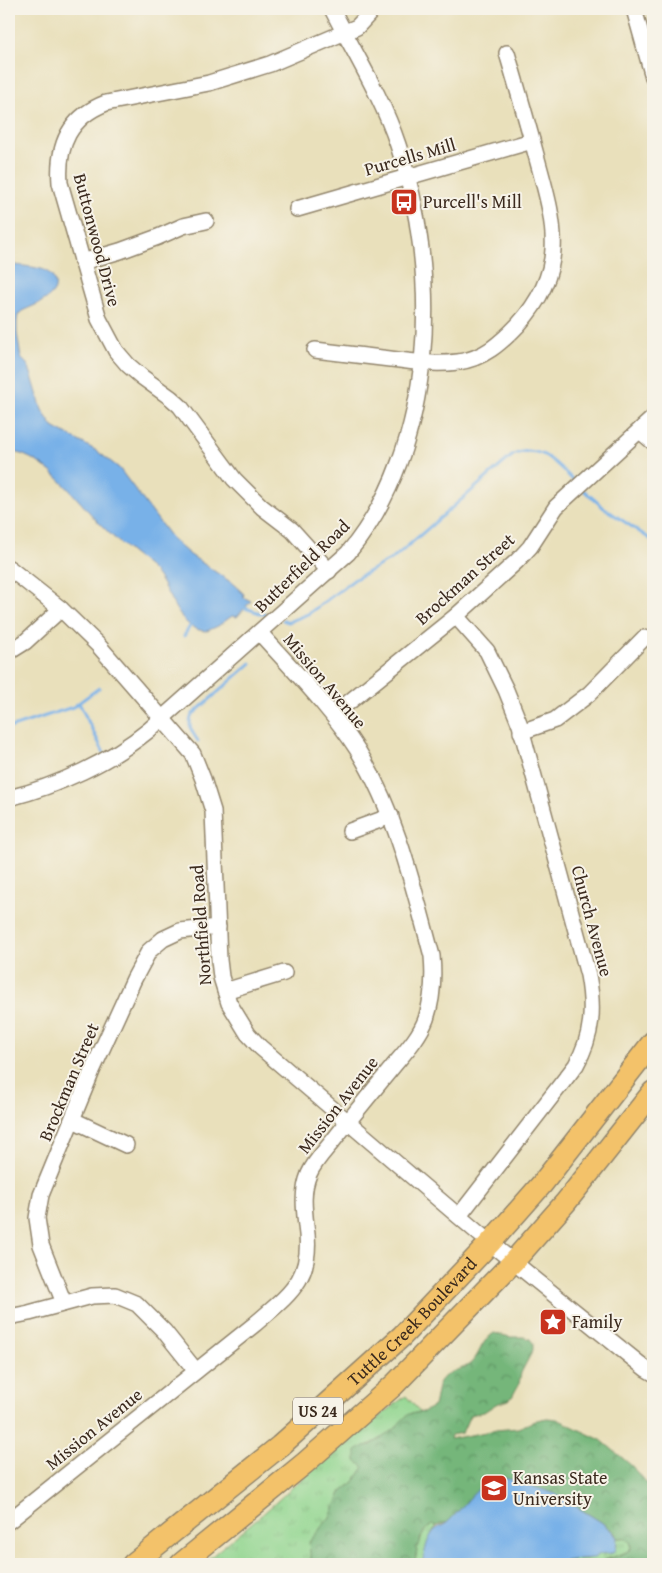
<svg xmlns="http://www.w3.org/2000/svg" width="662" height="1573" font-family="'Gentium Book Plus',serif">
<defs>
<pattern id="grass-tufts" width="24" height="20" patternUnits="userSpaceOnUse" patternTransform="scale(1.25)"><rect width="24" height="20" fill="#91d58f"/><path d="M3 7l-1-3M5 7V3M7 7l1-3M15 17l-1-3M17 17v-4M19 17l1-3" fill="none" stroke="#7eb77b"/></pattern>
<pattern id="forest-crowns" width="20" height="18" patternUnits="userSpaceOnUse" patternTransform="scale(1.25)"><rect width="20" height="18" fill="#74b67a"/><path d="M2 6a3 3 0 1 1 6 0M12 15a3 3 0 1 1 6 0" fill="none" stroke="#609463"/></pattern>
</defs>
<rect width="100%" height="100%" fill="#f7f3e8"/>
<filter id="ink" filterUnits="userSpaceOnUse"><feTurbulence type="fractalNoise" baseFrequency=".02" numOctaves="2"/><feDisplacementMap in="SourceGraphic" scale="10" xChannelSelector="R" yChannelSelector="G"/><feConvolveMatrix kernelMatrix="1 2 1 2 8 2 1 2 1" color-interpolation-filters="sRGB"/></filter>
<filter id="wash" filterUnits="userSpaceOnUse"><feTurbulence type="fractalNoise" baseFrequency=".0096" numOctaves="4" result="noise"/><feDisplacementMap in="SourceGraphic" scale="20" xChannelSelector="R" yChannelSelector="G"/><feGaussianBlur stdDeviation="1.12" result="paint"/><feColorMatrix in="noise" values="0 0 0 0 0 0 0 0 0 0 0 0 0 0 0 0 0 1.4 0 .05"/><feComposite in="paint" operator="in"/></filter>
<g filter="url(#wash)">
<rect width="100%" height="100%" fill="#e9e0bb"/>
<g fill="url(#grass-tufts)" stroke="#668056">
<path d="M406,1396L420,1412C401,1416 406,1420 395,1429C388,1435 372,1445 364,1446V1467L354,1482L342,1491L330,1517L319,1530L310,1561L311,1564H202L265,1512L335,1449Z"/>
<path d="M432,1525L437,1526C427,1538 426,1551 422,1564H415C416,1550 420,1533 432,1525Z"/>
<path d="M617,1538H624L631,1542V1549C621,1556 607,1557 599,1564H544L579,1559H588L600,1554L613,1553Z"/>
</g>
<path fill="url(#forest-crowns)" stroke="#58704c" d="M494,1333L510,1337H524L530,1339L533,1343V1350L521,1373L519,1384L512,1397L509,1400L496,1404L484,1412L470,1415L462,1433L451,1435L450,1439L496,1430L518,1428L537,1420L547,1418L557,1419L601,1440L632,1466L653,1492V1564H599C607,1557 621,1557 631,1549V1543L624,1538H617L614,1532L601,1522L556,1494L502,1478L498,1477L484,1484L448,1522L437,1526L432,1525C419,1533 416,1550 415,1564H311L309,1542L330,1517L342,1491L354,1482L364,1467L356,1461V1451L364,1446L371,1445L395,1429L401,1421L409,1414L423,1412L434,1406C439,1386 435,1378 457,1370C462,1368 467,1367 471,1363C482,1352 479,1343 494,1333Z"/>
<g fill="#78b1e8" stroke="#5a6e83">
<path d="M9,264C19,266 31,266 41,269C46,270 50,273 53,278C64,296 34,305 22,311L18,315L17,321V333L21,358L27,364L31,373L42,410L53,427L97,451L119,468L173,540L189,554L232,583L244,594L243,597L251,601L237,617L232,616L218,626L207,631C177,631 171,590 154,572C147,564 138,559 130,552C122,545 113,537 105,529C77,502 50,457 9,451Z"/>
<path d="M498,1477L513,1480L556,1494L601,1522L613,1532L617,1538L616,1549L613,1553L600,1554L594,1558L579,1559L544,1564H422C425,1555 425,1544 431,1535C437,1525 442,1528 449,1521C462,1509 480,1481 498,1477Z"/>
</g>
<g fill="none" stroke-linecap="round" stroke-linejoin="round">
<g stroke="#78b1e8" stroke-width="3">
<path d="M581,488L604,508L653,541"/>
<path d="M245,608L266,615"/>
<path d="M283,620L288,622L308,614L355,579L395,557L513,455C541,442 556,464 575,482"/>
<path d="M184,636L190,626"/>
<path d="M79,703L104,753"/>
<path d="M9,728L73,707L99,688"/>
<path d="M198,741C192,732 187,726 192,715L251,663"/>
</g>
</g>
</g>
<g filter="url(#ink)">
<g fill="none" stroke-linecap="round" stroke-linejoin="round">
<g stroke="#92856c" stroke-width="18">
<g id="minor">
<path d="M634,9L653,77"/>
<path d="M297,209L532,141"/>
<path d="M82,262L120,251L158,237L183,226L206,221"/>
<path d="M315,350C340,353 365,356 390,359C413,362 435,365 458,362C483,359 501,343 518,325C570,268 554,221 536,155C527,121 517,87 507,53"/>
<path d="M640,431L653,442"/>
<path d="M9,568L61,609L98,645L193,754L203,779L213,811L219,960L221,977L229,1003L248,1034L260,1047L490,1243L646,1369L653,1373"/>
<path d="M329,571L292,530L262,507L234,479L180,406L171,398L142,377L128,365L116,351L99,319L60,183C57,145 70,117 106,103L209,83L270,64L357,27L369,14L371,9"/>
<path d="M456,616L487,651L506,690L520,725L588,975C594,1008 593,1035 576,1065L459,1216"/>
<path d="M9,652L25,642L61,609"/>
<path d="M333,715L456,616L517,561L530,547L556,507L653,418"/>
<path d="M521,732L555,720L589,694L644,638"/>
<path d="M9,798C57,786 110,762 149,730L348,553C437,446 441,272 398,145C382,97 355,54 332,9"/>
<path d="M350,831L391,816"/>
<path d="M225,991L284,973"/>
<path d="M73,1120L126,1145"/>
<path d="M64,1303L41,1245L37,1218L41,1195L92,1071L134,979L149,951L163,939L180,931L218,927"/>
<path d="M9,1317L29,1313L92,1296L115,1295L137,1304L164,1331L196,1371"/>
<path d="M9,1521L255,1324C291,1293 314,1278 306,1226C304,1208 302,1191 309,1174C315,1160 327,1149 336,1137C354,1114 372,1092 391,1069C403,1054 419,1038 426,1019C433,998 434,978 432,956C413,885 396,812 357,749C330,707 293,670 260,633"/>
</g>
</g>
<g stroke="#92856c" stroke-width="24">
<g id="highway">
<path id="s1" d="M133,1564L280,1446L402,1336L490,1243L542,1184L653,1042"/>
<path d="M181,1564L305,1463L394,1385L513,1262L566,1202L653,1092"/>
</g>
</g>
<use href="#minor" stroke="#fff" stroke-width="15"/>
<use href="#highway" stroke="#f3c26a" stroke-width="21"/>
</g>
</g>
<defs>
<g id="bus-square" transform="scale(1.4375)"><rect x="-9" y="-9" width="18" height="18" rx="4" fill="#c8321e" stroke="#f7f3e8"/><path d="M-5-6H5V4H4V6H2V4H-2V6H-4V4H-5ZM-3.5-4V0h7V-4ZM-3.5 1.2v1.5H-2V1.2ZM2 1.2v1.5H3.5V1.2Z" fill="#fff"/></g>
<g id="sight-square" transform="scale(1.4375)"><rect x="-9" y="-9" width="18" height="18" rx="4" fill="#c8321e" stroke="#f7f3e8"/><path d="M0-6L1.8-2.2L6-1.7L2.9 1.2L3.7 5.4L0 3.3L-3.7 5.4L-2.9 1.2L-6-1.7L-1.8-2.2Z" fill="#fff"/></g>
<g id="university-square" transform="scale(1.4375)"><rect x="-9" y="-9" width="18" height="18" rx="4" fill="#c8321e" stroke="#f7f3e8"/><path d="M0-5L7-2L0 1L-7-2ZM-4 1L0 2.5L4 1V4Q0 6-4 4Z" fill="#fff"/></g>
</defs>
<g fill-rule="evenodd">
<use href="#bus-square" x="404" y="202"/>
<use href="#sight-square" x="553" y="1322"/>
<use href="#university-square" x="494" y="1488"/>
</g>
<g text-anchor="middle" stroke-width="4" stroke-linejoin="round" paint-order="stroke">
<rect fill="#f7f3e8" stroke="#73665b" stroke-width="1" x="293" y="1397.5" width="50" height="27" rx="4"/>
<g font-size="16" font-weight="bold" fill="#3b2a1e">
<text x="318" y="1417">US 24</text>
</g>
<g font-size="18" fill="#3b2a1e" stroke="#f7f3e8">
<text transform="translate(410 157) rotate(-16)" y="6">Purcells Mill</text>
<text transform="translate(97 240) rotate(75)" y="6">Buttonwood Drive</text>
<text transform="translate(302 566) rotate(-44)" y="6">Butterfield Road</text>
<text transform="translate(465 579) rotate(-42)" y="6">Brockman Street</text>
<text transform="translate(325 681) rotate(50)" y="6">Mission Avenue</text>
<text transform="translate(592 921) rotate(75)" y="6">Church Avenue</text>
<text transform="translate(201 925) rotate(-94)" y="6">Northfield Road</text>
<text transform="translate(69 1082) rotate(-67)" y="6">Brockman Street</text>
<text transform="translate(338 1105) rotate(-52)" y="6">Mission Avenue</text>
<text dy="6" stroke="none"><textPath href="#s1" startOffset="370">Tuttle Creek Boulevard</textPath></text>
<text transform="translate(94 1429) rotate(-39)" y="6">Mission Avenue</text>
</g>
<g font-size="18" fill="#3b2a1e" stroke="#f7f3e8" text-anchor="start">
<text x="423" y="208">Purcell's Mill</text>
<text x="572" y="1328">Family</text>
<text x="513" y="1484">Kansas State<tspan x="513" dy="21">University</tspan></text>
</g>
</g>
<rect width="662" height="1573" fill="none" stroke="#f7f3e8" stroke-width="30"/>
</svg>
